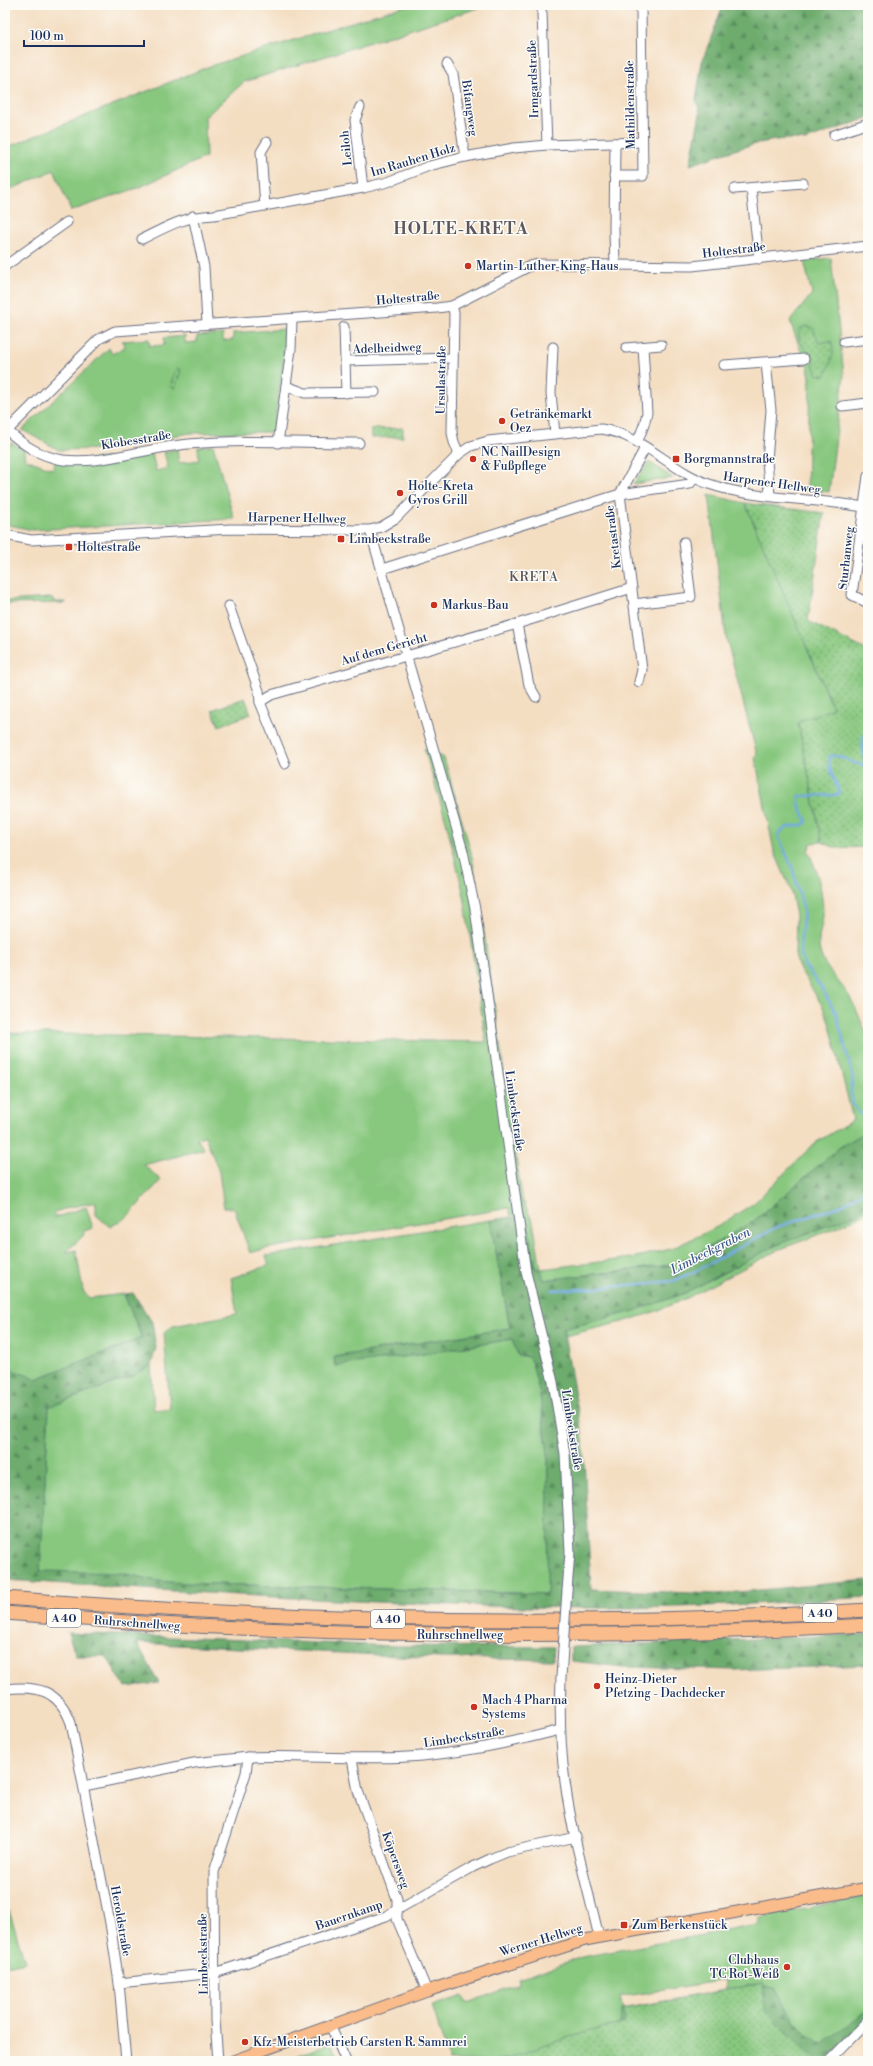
<svg xmlns="http://www.w3.org/2000/svg" width="873" height="2066" font-family="'Libre Bodoni',serif">
<defs>
<pattern id="forest-firs" width="22" height="20" patternUnits="userSpaceOnUse"><rect width="22" height="20" fill="#6dac6d"/><path d="M5 1l3.5 6h-7zM16 11l3.5 6h-7z" fill="#598c5d"/></pattern>
<pattern id="park-dots" width="8" height="8" patternUnits="userSpaceOnUse"><rect width="8" height="8" fill="#87c77e"/><path d="M2 2h.1M6 6h.1" fill="none" stroke="#6ea26a" stroke-width="1.8" stroke-linecap="round"/></pattern>
</defs>
<rect width="100%" height="100%" fill="#fdfcf7"/>
<filter id="ink" filterUnits="userSpaceOnUse"><feTurbulence type="fractalNoise" baseFrequency=".025" numOctaves="2"/><feDisplacementMap in="SourceGraphic" scale="8" xChannelSelector="R" yChannelSelector="G"/><feConvolveMatrix kernelMatrix="1 2 1 2 8 2 1 2 1" color-interpolation-filters="sRGB"/></filter>
<filter id="wash" filterUnits="userSpaceOnUse"><feTurbulence type="fractalNoise" baseFrequency=".012" numOctaves="4" result="noise"/><feDisplacementMap in="SourceGraphic" scale="16" xChannelSelector="R" yChannelSelector="G"/><feGaussianBlur stdDeviation="0.9" result="paint"/><feColorMatrix in="noise" values="0 0 0 0 0 0 0 0 0 0 0 0 0 0 0 0 0 1.4 0 .05"/><feComposite in="paint" operator="in"/></filter>
<g filter="url(#wash)">
<rect width="100%" height="100%" fill="#f4dec2"/>
<g fill="#87c77e" stroke="#517b6e">
<path d="M407,5H488L244,82L205,117L206,157L140,187L71,211L54,170L5,192V148L210,66Z"/>
<path d="M831,258L844,375L829,492L807,490L810,377L806,357H803L790,321L812,294L804,261Z"/>
<path d="M284,329L286,347L273,432L191,433L131,442L102,449L59,450L22,430L109,348L112,354L125,347L122,341L149,339L150,346L164,345V338L185,336V343L197,342V336L223,334V341L233,340V333Z"/>
<path d="M12,443L24,450L25,459L53,469L55,462L152,454L156,471L168,468L164,452L177,449L179,463L199,460L198,447L213,445L234,519L32,530L5,524V445Z"/>
<path d="M649,462L673,478L633,484Z"/>
<path d="M709,495L745,503L833,708L798,723L822,842L811,843L808,851C817,869 823,892 823,913C823,924 818,935 819,946C821,969 844,983 853,1003C859,1014 861,1024 868,1034V1134L864,1133L754,1221L697,1254L671,1265L543,1280L536,1270L528,1225L510,1214L509,1208L264,1249L250,1253L234,1208H224L219,1172L205,1136L196,1138L204,1149L144,1165L161,1180L127,1217L110,1227L96,1215V1202L67,1208L55,1212L54,1218L86,1207L93,1228L84,1231V1235L66,1252L76,1250L83,1291L89,1298L124,1294L142,1338L36,1379L5,1367V1033L486,1042L464,896L446,821L424,748L444,758L471,852L477,884L522,1199L533,1222L541,1269L632,1258L671,1249L717,1227L754,1203L815,1143L853,1120L830,1025L823,1007L798,966L795,955L796,916L791,890L774,851L755,757L757,755L726,637Z"/>
<path d="M50,598L54,600V602H66V603L5,604L7,601Z"/>
<path d="M868,1207V1212L836,1228L778,1250L687,1298L657,1311L626,1321L565,1336L563,1329L683,1294L777,1245L855,1215Z"/>
<path d="M490,1220L510,1328L334,1357L335,1365L417,1355L512,1339L518,1355L528,1357L532,1363L540,1395L548,1454V1594L181,1583L40,1571L49,1407L133,1376L151,1365L154,1410L170,1408L164,1333L173,1326L237,1314L231,1278L269,1265L266,1256Z"/>
<path d="M868,1896V2019L827,2061H816L765,2010L762,1983L726,1990L725,1980L620,1997L626,2023L501,2061H449L432,2006L463,1996L467,2003L519,1984L518,1979L582,1957L757,1925L759,1917Z"/>
<path d="M9,1910L25,1962L5,1966V1911Z"/>
<path d="M327,2044L333,2048L340,2061H284Z"/>
</g>
<g fill="url(#forest-firs)" stroke="#446e66">
<path d="M723,5H868V118L806,140C770,134 725,154 690,165L700,113L696,99L702,62Z"/>
<path d="M864,1133L868,1134V1207L855,1215L777,1245L683,1294L631,1312L563,1329L583,1439L591,1589L717,1594L868,1580V1597C774,1603 680,1609 586,1608C392,1606 198,1593 5,1580V1367L36,1379L142,1338L124,1294L133,1293L152,1322L156,1348L151,1365L133,1376L49,1407L40,1571L123,1573L158,1581L181,1583L547,1594L548,1454L540,1395L532,1363L528,1357L518,1355L512,1339L417,1355L335,1366L334,1357L510,1328L490,1220L511,1217L528,1225L536,1269H541L544,1280L671,1265L697,1254L754,1221L840,1147Z"/>
<path d="M68,1633L396,1646L554,1647L553,1660L439,1658L137,1643L159,1683L125,1687L106,1656H76Z"/>
<path d="M868,1634V1665L734,1670L622,1667L571,1661V1647Z"/>
<path d="M755,1985L775,1988L795,2022L822,2044L868,2011V2017L824,2061H568L620,2027L621,2009Z"/>
</g>
<g fill="url(#park-dots)" stroke="#517b6e">
<path d="M806,326L813,328L819,343L831,341C836,352 830,365 825,376L816,374L812,359L799,340V329Z"/>
<path d="M176,368L181,370L175,388L170,386Z"/>
<path d="M403,428V437L371,438V429Z"/>
<path d="M745,503L824,513L808,621L868,651V847L836,848L822,842L798,722L833,708Z"/>
<path d="M245,698L251,714L219,726L212,710Z"/>
<path d="M763,1983L765,2010L816,2061H501L578,2034L625,2023L623,2009Z"/>
</g>
<g fill="none" stroke-linecap="round" stroke-linejoin="round">
<g stroke="#73abe2" stroke-width="2.5">
<path d="M864,736C857,746 869,756 864,765C852,765 842,754 830,756L829,767L840,793L835,795L799,796V804L807,822C798,830 788,821 778,835L793,870L804,911L800,948L802,958L805,966L822,989L836,1013L853,1077L851,1092L853,1104L868,1122"/>
<path d="M552,1290L585,1289L673,1281L698,1270L777,1227L840,1206L868,1189"/>
</g>
</g>
</g>
<g filter="url(#ink)">
<g fill="none" stroke-linecap="round" stroke-linejoin="round">
<g stroke="#676c81" stroke-width="11">
<g id="minor">
<path d="M542,13L547,145"/>
<path d="M447,64L453,74L465,157"/>
<path d="M360,107L355,120L363,188"/>
<path d="M834,135L868,123"/>
<path d="M614,176H643L641,5"/>
<path d="M751,188L759,259"/>
<path d="M735,189L803,183"/>
<path d="M265,206L261,152L267,142"/>
<path d="M193,216L204,267L207,324"/>
<path d="M142,239C170,225 183,217 214,215L363,188L388,182L429,166L465,157L514,148L547,145L642,142"/>
<path d="M615,265L614,230L615,143"/>
<path d="M5,266L67,222"/>
<path d="M452,306L454,313L452,433L454,442L459,454"/>
<path d="M344,327L346,393"/>
<path d="M844,342L868,339"/>
<path d="M553,347L551,393L555,434"/>
<path d="M626,348L661,345"/>
<path d="M345,361L453,358"/>
<path d="M766,363L771,410L767,461L770,495"/>
<path d="M724,365L804,359"/>
<path d="M286,386L305,393L375,392"/>
<path d="M842,406L868,403"/>
<path d="M7,430C24,446 40,456 63,460C101,465 150,447 189,444C245,439 302,443 359,443"/>
<path d="M5,433L99,339L115,331L437,308L452,306L530,266L538,264L692,266L868,246"/>
<path d="M278,443L291,349L292,319"/>
<path d="M637,443L644,425L647,413L643,347"/>
<path d="M868,476L852,595L868,603"/>
<path d="M370,530L463,851L475,909L526,1272L553,1382L565,1454L570,1552L567,1591"/>
<path d="M5,535L31,540L231,529L370,530L381,527L396,518L459,454L471,446L488,441L601,429C641,434 671,471 709,484C757,501 817,497 868,508"/>
<path d="M382,569L620,494L690,484L694,478"/>
<path d="M634,604L691,597L684,542"/>
<path d="M229,606L259,691L260,702L285,764"/>
<path d="M517,624L529,685L536,697"/>
<path d="M639,682L642,670L620,494L645,448"/>
<path d="M260,702L271,695L517,624L632,588"/>
<path d="M563,1648C559,1693 559,1737 565,1782C572,1834 587,1886 599,1937"/>
<path d="M5,1689C37,1685 59,1690 71,1723L110,1923L119,1983L126,2061"/>
<path d="M352,1759L358,1791L397,1899V1919L427,1991"/>
<path d="M84,1786L194,1763L248,1757"/>
<path d="M119,1983L215,1973L386,1916L473,1867L490,1859L507,1852L576,1837"/>
<path d="M330,2025L346,2061"/>
<path d="M218,2061L215,2020L214,1872L246,1773L248,1757C301,1755 354,1760 407,1757C460,1754 510,1743 560,1730"/>
<path d="M829,2061L868,2021"/>
</g>
</g>
<g stroke="#676c81" stroke-width="13">
<path id="major" d="M233,2061L427,1991L585,1940L868,1888"/>
</g>
<g stroke="#676c81" stroke-width="15">
<g id="highway">
<path d="M5,1598C292,1621 581,1628 868,1610"/>
<path d="M5,1613C292,1637 580,1641 868,1625"/>
</g>
</g>
<use href="#minor" stroke="#fff" stroke-width="9"/>
<use href="#major" stroke="#f9bc8a" stroke-width="11"/>
<use href="#highway" stroke="#f9bc8a" stroke-width="13"/>
<g stroke="#676c81" stroke-width="11" stroke-linecap="butt">
<path id="minor-bridge" d="M563,1648L567,1591"/>
</g>
<use href="#minor-bridge" stroke="#fff" stroke-width="9"/>
</g>
</g>
<g fill="#c8321e" stroke="#fdfcf7" stroke-width="1.5">
<circle cx="468" cy="266" r="4"/>
<circle cx="502" cy="421" r="4"/>
<circle cx="473" cy="459" r="4"/>
<rect x="672" y="455" width="8" height="8" rx="2"/>
<circle cx="400" cy="493" r="4"/>
<rect x="337" y="535" width="8" height="8" rx="2"/>
<rect x="65" y="543" width="8" height="8" rx="2"/>
<circle cx="434" cy="605" r="4"/>
<circle cx="597" cy="1686" r="4"/>
<circle cx="474" cy="1707" r="4"/>
<rect x="620" y="1921" width="8" height="8" rx="2"/>
<circle cx="787" cy="1967" r="4"/>
<circle cx="245" cy="2042" r="4"/>
</g>
<g text-anchor="middle" stroke-width="3" stroke-linejoin="round" paint-order="stroke">
<g fill="#fdfcf7" stroke="#5f6c8c" stroke-width="1">
<rect x="803" y="1604" width="34" height="18" rx="3"/>
<rect x="47" y="1609" width="34" height="18" rx="3"/>
<rect x="371" y="1610" width="34" height="18" rx="3"/>
</g>
<g font-size="11" font-weight="bold" fill="#1b2f5e">
<text x="820" y="1617">A 40</text>
<text x="64" y="1622">A 40</text>
<text x="388" y="1623">A 40</text>
</g>
<g font-size="12" fill="#1b2f5e" stroke="#fdfcf7">
<text transform="translate(533 79) rotate(-92)" y="4">Irmgardstraße</text>
<text transform="translate(630 105) rotate(-91)" y="4">Mathildenstraße</text>
<text transform="translate(470 108) rotate(82)" y="4">Bifangweg</text>
<text transform="translate(346 148) rotate(-96)" y="4">Leiloh</text>
<text transform="translate(413 160) rotate(-17)" y="4">Im Rauhen Holz</text>
<text transform="translate(734 250) rotate(-7)" y="4">Holtestraße</text>
<text transform="translate(408 298) rotate(-5)" y="4">Holtestraße</text>
<text transform="translate(387 348) rotate(-2)" y="4">Adelheidweg</text>
<text transform="translate(441 380) rotate(-89)" y="4">Ursulastraße</text>
<text transform="translate(136 440) rotate(-9)" y="4">Klobesstraße</text>
<text transform="translate(772 483) rotate(8)" y="4">Harpener Hellweg</text>
<text transform="translate(297 518) rotate(1)" y="4">Harpener Hellweg</text>
<text transform="translate(613 537) rotate(-97)" y="4">Kretastraße</text>
<text transform="translate(846 558) rotate(-84)" y="4">Sturhanweg</text>
<text transform="translate(384 649) rotate(-16)" y="4">Auf dem Gericht</text>
<text transform="translate(515 1111) rotate(82)" y="4">Limbeckstraße</text>
<text transform="translate(572 1430) rotate(81)" y="4">Limbeckstraße</text>
<text transform="translate(137 1623) rotate(4)" y="4">Ruhrschnellweg</text>
<text x="460" y="1639">Ruhrschnellweg</text>
<text transform="translate(464 1737) rotate(-9)" y="4">Limbeckstraße</text>
<text transform="translate(396 1860) rotate(70)" y="4">Köpersweg</text>
<text transform="translate(349 1915) rotate(-19)" y="4">Bauernkamp</text>
<text transform="translate(121 1921) rotate(80)" y="4">Heroldstraße</text>
<text transform="translate(541 1940) rotate(-17)" y="4">Werner Hellweg</text>
<text transform="translate(203 1954) rotate(-91)" y="4">Limbeckstraße</text>
</g>
<g font-size="12" fill="#1b2f5e" stroke="#fdfcf7" text-anchor="start">
<text x="476" y="270">Martin-Luther-King-Haus</text>
<text x="510" y="418">Getränkemarkt<tspan x="510" dy="14">Oez</tspan></text>
<text x="481" y="456">NC NailDesign<tspan x="481" dy="14">&amp; Fußpflege</tspan></text>
<text x="684" y="463">Borgmannstraße</text>
<text x="408" y="490">Holte-Kreta<tspan x="408" dy="14">Gyros Grill</tspan></text>
<text x="349" y="543">Limbeckstraße</text>
<text x="77" y="551">Holtestraße</text>
<text x="442" y="609">Markus-Bau</text>
<text x="605" y="1683">Heinz-Dieter<tspan x="605" dy="14">Pfetzing - Dachdecker</tspan></text>
<text x="482" y="1704">Mach 4 Pharma<tspan x="482" dy="14">Systems</tspan></text>
<text x="632" y="1929">Zum Berkenstück</text>
<text x="779" y="1964" text-anchor="end">Clubhaus<tspan x="779" dy="14">TC Rot-Weiß</tspan></text>
<text x="253" y="2046">Kfz-Meisterbetrieb Carsten R. Sammrei</text>
</g>
<g font-size="13" letter-spacing="1" fill="#5c575c" stroke="#fdfcf7">
<text x="534" y="581">KRETA</text>
</g>
<g font-size="13" font-style="italic" fill="#3a5a8c" stroke="#fdfcf7">
<text transform="translate(710 1250) rotate(-27)" y="5">Limbeckgraben</text>
</g>
<g font-size="16" font-weight="bold" letter-spacing="1" fill="#5c575c" stroke="#fdfcf7">
<text x="461" y="234">HOLTE-KRETA</text>
</g>
</g>
<rect width="873" height="2066" fill="none" stroke="#fdfcf7" stroke-width="20"/>
<path d="M24 40v6h120v-6" fill="none" stroke="#1b2f5e" stroke-width="2"/>
<text x="30" y="40" font-size="12" fill="#1b2f5e" stroke="#fdfcf7" stroke-width="3" paint-order="stroke">100 m</text>
</svg>
